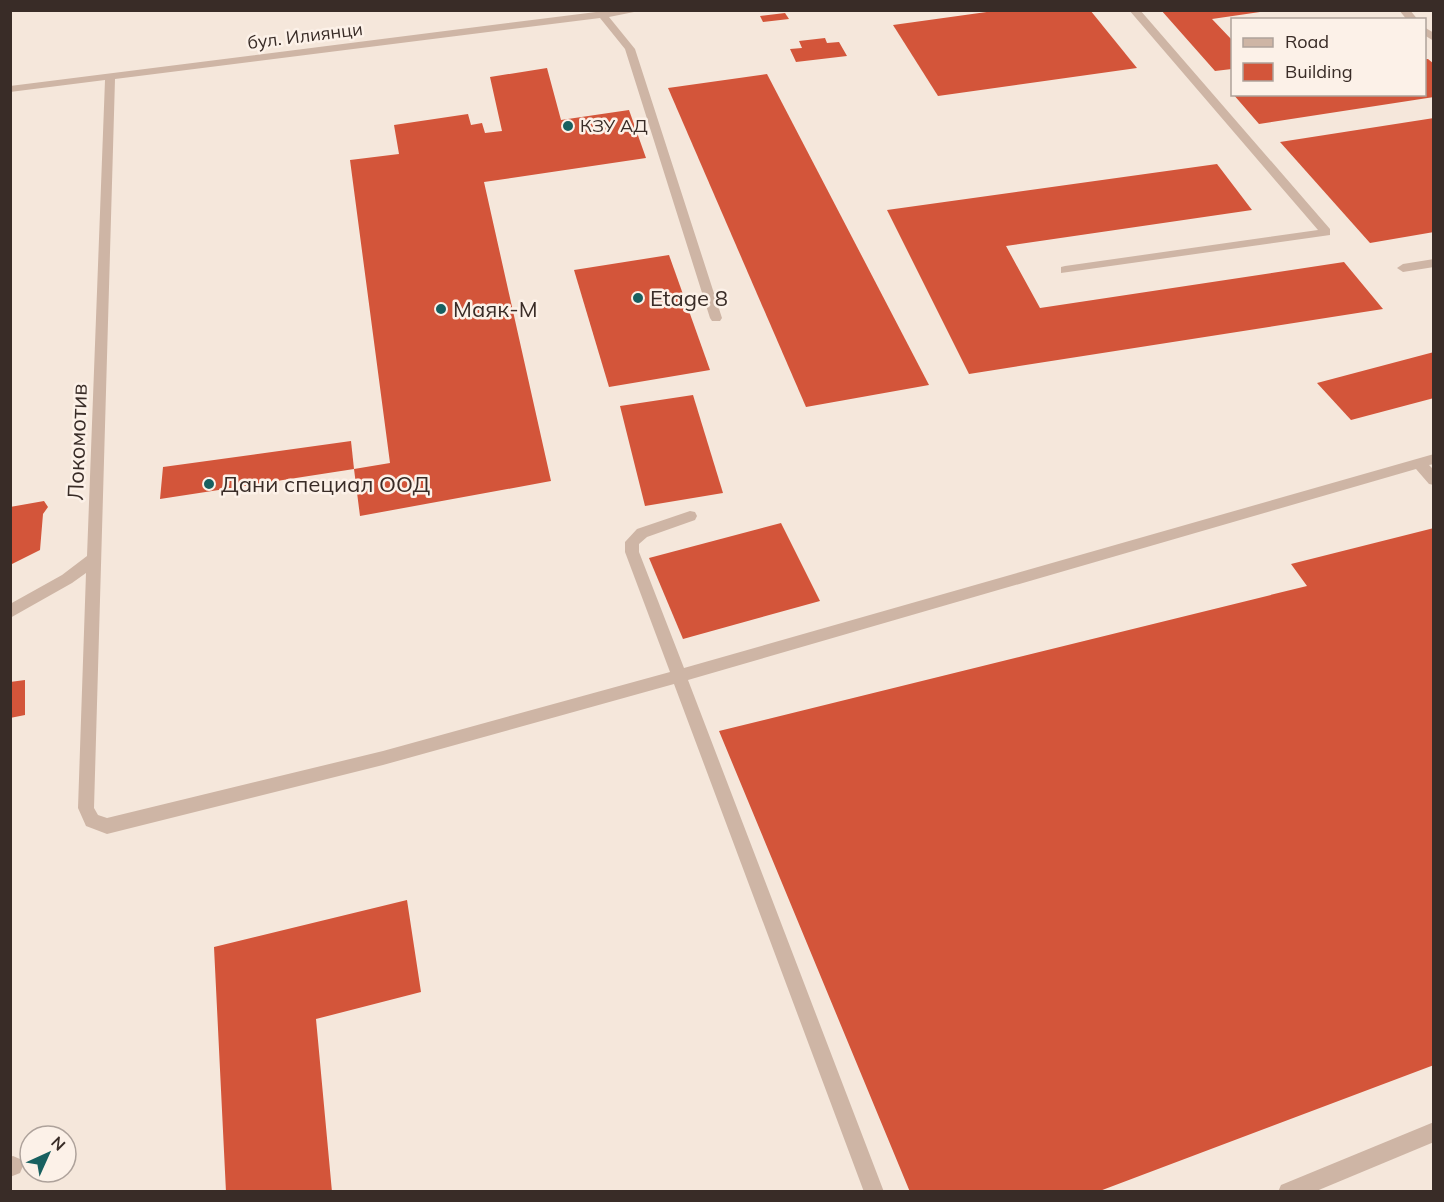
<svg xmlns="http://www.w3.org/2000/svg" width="1444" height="1202" font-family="Mulish,sans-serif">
<rect width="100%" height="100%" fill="#f5e7db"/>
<g fill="#d3553a">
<path d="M1001,10H1090L1137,68L938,96L893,25Z"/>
<path d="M1161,10H1260V12L1212,19L1232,40V69L1215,71Z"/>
<path d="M785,13L789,19L763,22L760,16Z"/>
<path d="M825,38L827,43L839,42L847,56L796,62L790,49L802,48L799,41Z"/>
<path d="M1424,59H1428L1434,64V97L1259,124L1233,94H1424Z"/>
<path d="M547,68L561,120L629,110L646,158L484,182L551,481L360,516L354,469L390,463L350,160L399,154L394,125L468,114L471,125L482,123L485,133L502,131L490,77Z"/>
<path d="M767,74L929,385L806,407L668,88Z"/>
<path d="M1434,118V232L1370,243L1280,142Z"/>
<path d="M1217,164L1252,210L1006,246L1040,308L1344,262L1383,309L969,374L887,210Z"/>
<path d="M669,255L710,370L609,387L574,270Z"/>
<path d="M1434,352V398L1351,420L1317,383Z"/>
<path d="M693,395L723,493L645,506L620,406Z"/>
<path d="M351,441L354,469L160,499L163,467Z"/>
<path d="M44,501L48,507L43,514L40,550L10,565V507Z"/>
<path d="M781,523L820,601L683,639L649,558Z"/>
<path d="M1434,528V1065L1097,1192H910L719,731L1307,586L1291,564Z"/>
<path d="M25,680V715L10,718V682Z"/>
<path d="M407,900L421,992L316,1019L332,1192H226L214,947Z"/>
</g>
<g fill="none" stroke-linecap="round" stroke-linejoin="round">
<g fill="#ceb5a5" fill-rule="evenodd">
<path d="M594,10H644L609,17L635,49L722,318L720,321H712L710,318L625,49L600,18L115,79L94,808L98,815L107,818L383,751L670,672L625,552V542L637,529L690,511L695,512L697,516L695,520L647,537L639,544V552L684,668L1434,454V464L1429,465L1434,470V485L1429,484L1416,469L688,680L884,1192H864L674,684L383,765L107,834L86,826L78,808L86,573L72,583L10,618V604L62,575L87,556L105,80L10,92V86L596,12Z"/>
<path d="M1129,10H1140L1330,229V235L1061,273V267L1065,266L1318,230Z"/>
<path d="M1399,10H1410L1418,20H1407Z"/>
<path d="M1424,27L1434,33V41L1424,35Z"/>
<path d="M1434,259V267L1403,272L1397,268L1403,264Z"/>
<path d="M1434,1122V1142L1314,1192H1278L1281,1185Z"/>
<path d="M13,1156L20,1159L23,1166L20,1173L10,1177V1157Z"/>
</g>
</g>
<g fill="#186060" stroke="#fcf1e8" stroke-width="2">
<circle cx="568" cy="126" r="6"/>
<circle cx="638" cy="298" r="6"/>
<circle cx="441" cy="309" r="6"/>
<circle cx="209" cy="484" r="6"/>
</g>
<g text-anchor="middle" stroke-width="5" stroke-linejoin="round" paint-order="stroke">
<g font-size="18" fill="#392c27" stroke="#fcf1e8">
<text transform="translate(305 36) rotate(-7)" y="6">бул. Илиянци</text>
</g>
<g font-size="18" fill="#392c27" stroke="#fcf1e8" text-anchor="start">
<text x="580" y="132">КЗУ АД</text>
</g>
<g font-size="22" fill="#392c27" stroke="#fcf1e8" text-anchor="start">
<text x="650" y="306">Etage 8</text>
<text x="453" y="317">Маяк-М</text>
<text x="221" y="492">Дани специал ООД</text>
</g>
<g font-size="22" fill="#392c27" stroke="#fcf1e8">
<text transform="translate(77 442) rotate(-88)" y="8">Локомотив</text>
</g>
</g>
<rect width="1444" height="1202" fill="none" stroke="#392c27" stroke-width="24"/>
<rect x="1231" y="18" width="195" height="78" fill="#fcf1e8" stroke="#aea29b" stroke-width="1.5"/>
<rect x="1243" y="38" width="30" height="9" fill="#ceb5a5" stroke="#aea29b" stroke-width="1.5"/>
<text x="1285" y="48" font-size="18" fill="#392c27">Road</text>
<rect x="1243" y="63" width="30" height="18" fill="#d3553a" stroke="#aea29b" stroke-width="1.5"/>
<text x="1285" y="78" font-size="18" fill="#392c27">Building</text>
<g transform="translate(48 1154) rotate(45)"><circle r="28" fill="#fcf1e8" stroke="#aea29b" stroke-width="1.5"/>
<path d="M0-4.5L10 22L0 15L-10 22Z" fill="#186060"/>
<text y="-9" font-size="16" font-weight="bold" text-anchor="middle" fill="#392c27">N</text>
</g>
</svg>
